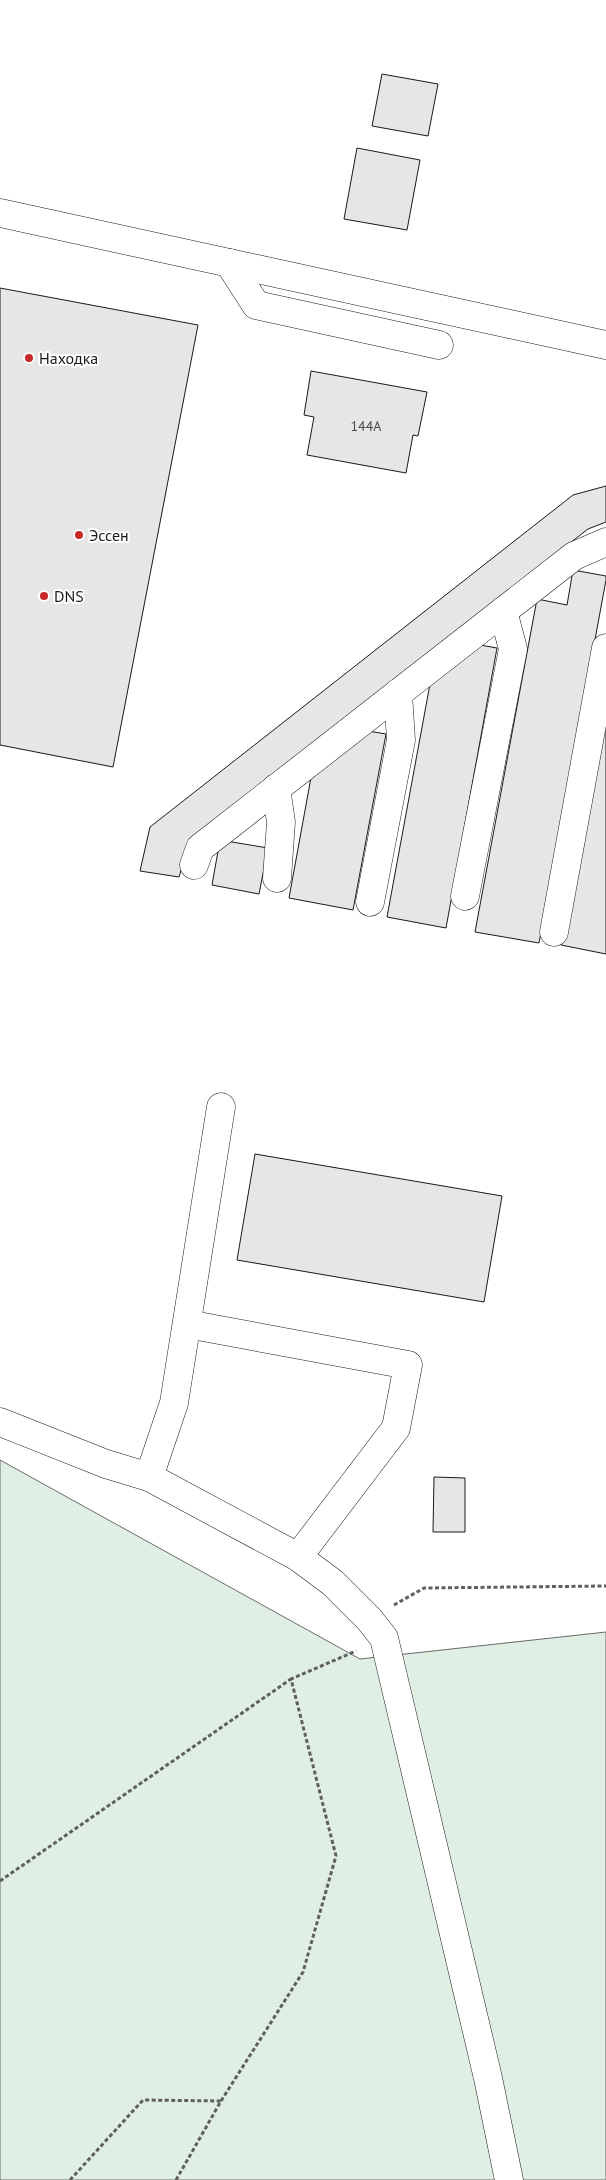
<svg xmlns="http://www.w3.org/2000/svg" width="606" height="2180" font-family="'PT Sans',sans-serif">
<rect width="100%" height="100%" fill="#fff"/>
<path fill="#e0efe3" stroke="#6a6a6a" d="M0,1460L360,1659L606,1632V2180H0Z"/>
<g fill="#e6e6e6" stroke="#1a1a1a">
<path d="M382,74L438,84L428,136L372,126Z"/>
<path d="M357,148L420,160L407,230L344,219Z"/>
<path d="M0,288L198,325L113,767L0,745Z"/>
<path d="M311,371L427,392L418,436L413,435L406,473L307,455L314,417L304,415Z"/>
<path d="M606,486V522L588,529L191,838L179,877L140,871L150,827L573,495Z"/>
<path d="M573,570L606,576V580L539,943L475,932L537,599L567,605Z"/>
<path d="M480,645L497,648L446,928L387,917L430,684Z"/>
<path d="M606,699V954L561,945Z"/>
<path d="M368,731L386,734L353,910L289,898L312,772Z"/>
<path d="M220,840L268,848L259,894L212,885Z"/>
<path d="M255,1154L502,1196L484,1302L237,1260Z"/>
<path d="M434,1477L465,1478V1532H433Z"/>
</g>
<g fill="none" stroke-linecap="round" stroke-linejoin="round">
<g stroke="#1a1a1a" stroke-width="29">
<g id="minor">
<path d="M0,213L606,345"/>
<path d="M229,263L256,305L439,345"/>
<path d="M276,788L281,822L277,878"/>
<path d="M194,865L200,848L574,556L606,542"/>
<path d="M465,896L513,649L503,611"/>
<path d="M370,902L401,740L398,693"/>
<path d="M554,932L606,648"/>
<path d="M187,1324L408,1365L396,1428L298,1557"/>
<path d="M0,1422L106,1464L149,1477L298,1557L333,1583L369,1619L384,1638L488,2078L509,2180"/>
<path d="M149,1477L174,1403L221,1107"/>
</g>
</g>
<g stroke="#5f5f5f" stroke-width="3" stroke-dasharray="4 2.5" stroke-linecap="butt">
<path d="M394,1605L424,1588L606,1586"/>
<path d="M0,1881L291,1679"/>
<path d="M70,2180L143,2100L221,2101"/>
<path d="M176,2180L221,2101L303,1972L336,1856L291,1679L356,1651"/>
</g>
<use href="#minor" stroke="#fff" stroke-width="28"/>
</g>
<g fill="#c62828" stroke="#fff" stroke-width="2">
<circle cx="29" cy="358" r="5"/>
<circle cx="79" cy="535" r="5"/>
<circle cx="44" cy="596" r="5"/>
</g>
<g text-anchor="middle" stroke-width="4" stroke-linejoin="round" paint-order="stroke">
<g font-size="14" fill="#4d4d4d">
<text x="366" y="431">144А</text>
</g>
<g font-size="16" fill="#1a1a1a" stroke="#fff" text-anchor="start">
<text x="39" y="364">Находка</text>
<text x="89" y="541">Эссен</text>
<text x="54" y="602">DNS</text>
</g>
</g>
</svg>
